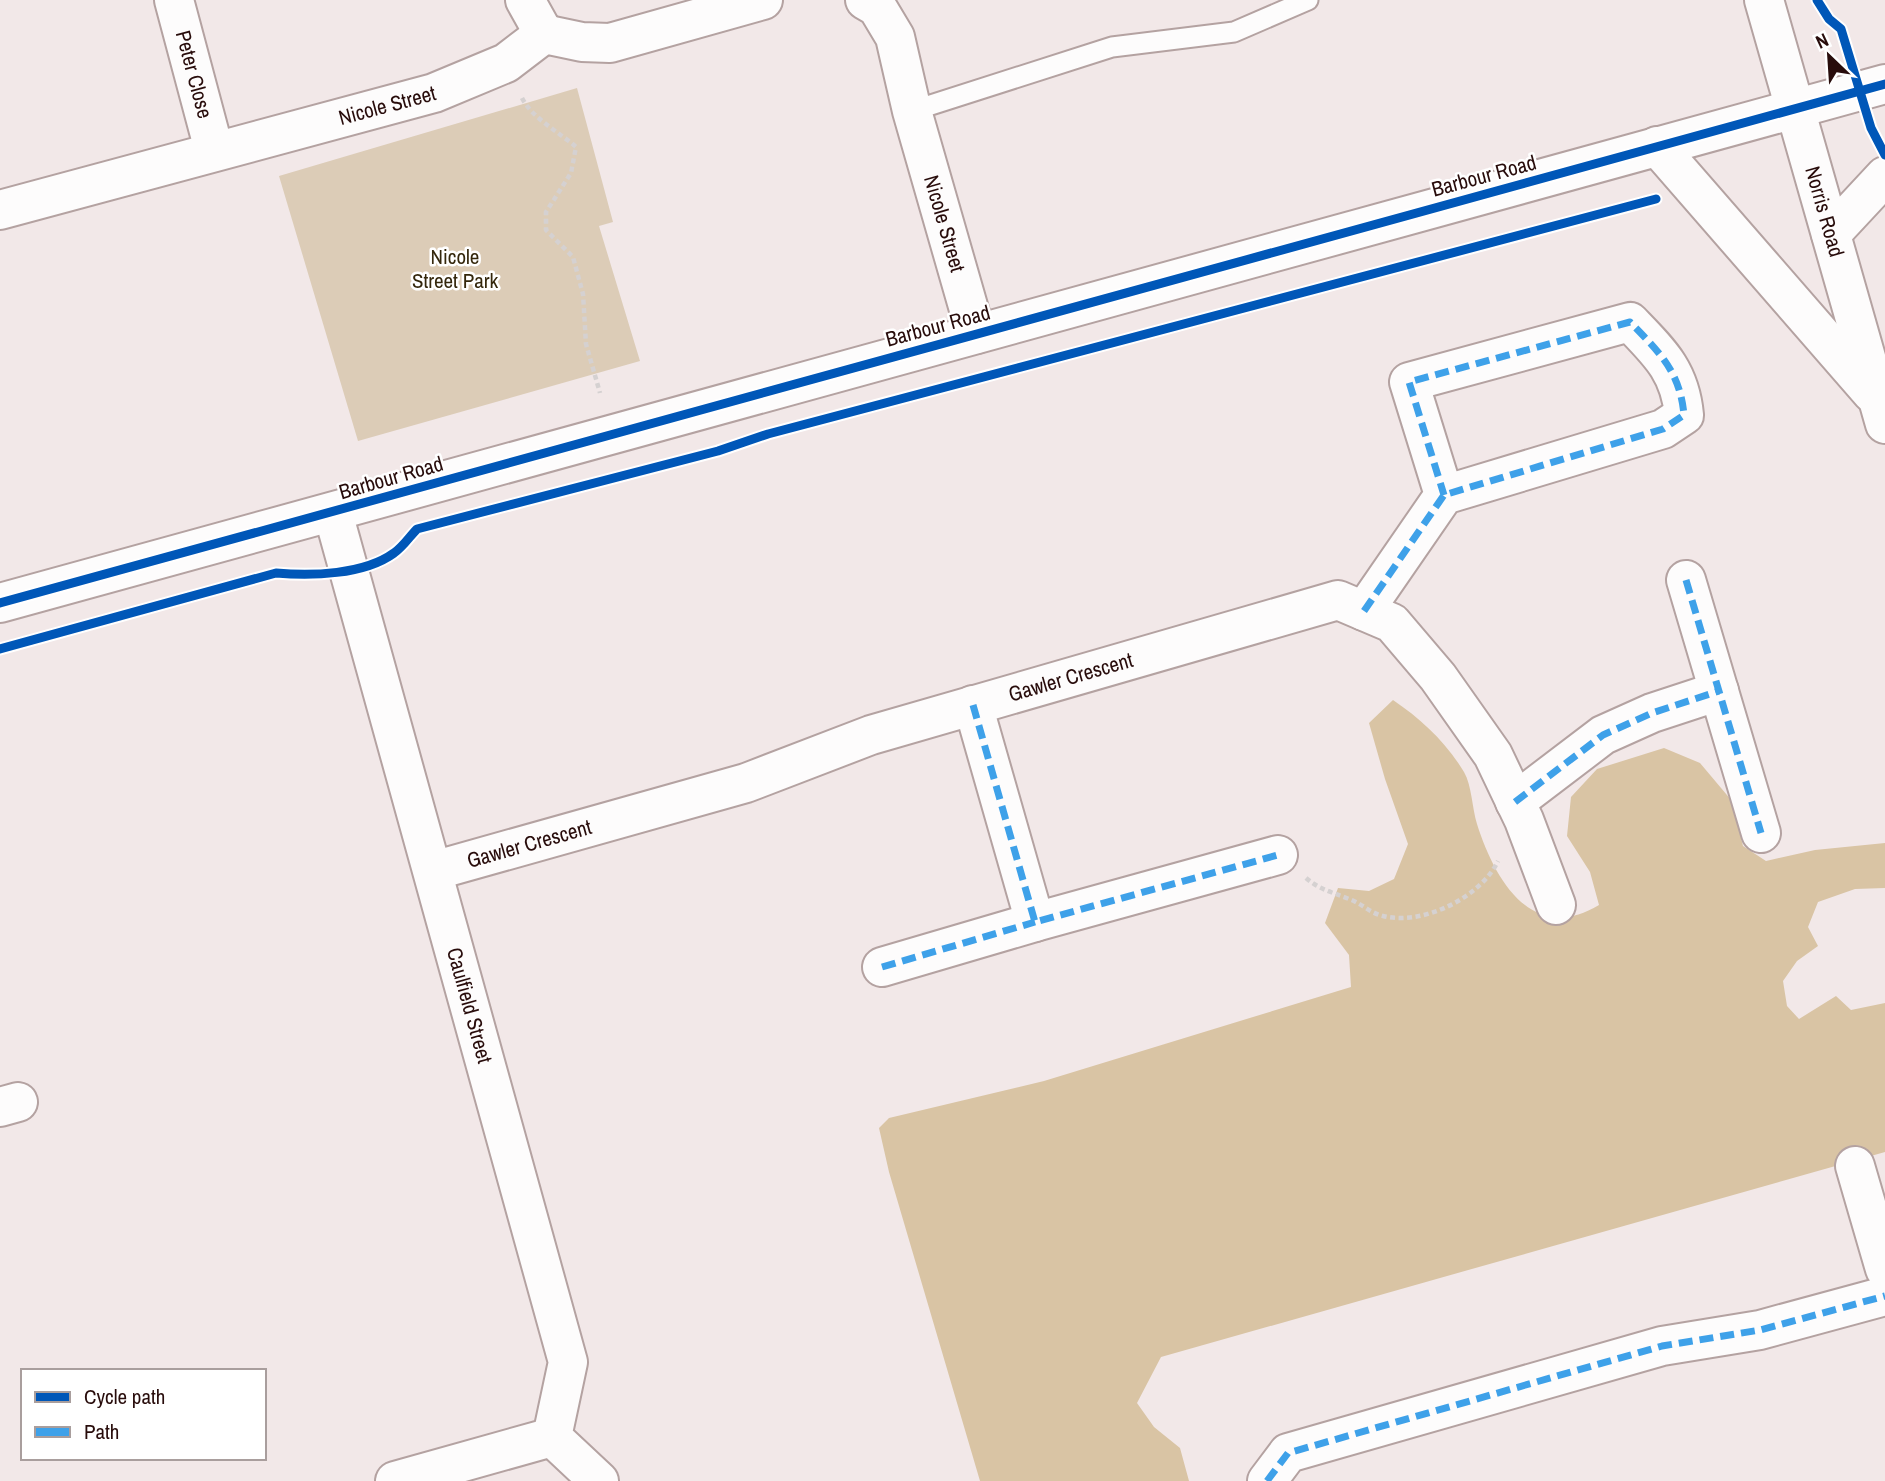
<svg xmlns="http://www.w3.org/2000/svg" width="1885" height="1481" font-family="'Archivo Narrow',sans-serif">
<rect width="100%" height="100%" fill="#f2e8e8"/>
<path fill="#dcccb7" d="M577,88L613,222L599,226L640,361L358,441L279,176Z"/>
<path fill="#d9c4a4" d="M1393,700C1421,719 1446,742 1464,772C1472,786 1472,808 1477,824C1495,881 1533,945 1599,905L1590,872L1567,836L1571,797L1597,769L1664,748L1700,763L1732,801L1743,846L1766,861L1815,850L1885,843V888L1855,889L1818,902L1808,927L1818,946L1797,961L1783,981L1787,1006L1799,1019L1836,996L1851,1010L1885,1003V1152L1161,1357L1137,1403L1154,1427L1180,1448L1189,1481H980L889,1172L879,1128L889,1118L1044,1081L1351,987L1349,955L1325,923L1338,888L1369,891L1394,879L1408,844L1385,779L1369,723Z"/>
<g fill="none" stroke-linecap="round" stroke-linejoin="round">
<g stroke="#b4a2a1" stroke-width="23">
<path id="service" d="M912,111L1112,47L1234,32L1308,0"/>
</g>
<g stroke="#b4a2a1" stroke-width="42">
<g id="minor">
<path id="s1" d="M174,0L214,150"/>
<path d="M525,0L544,34"/>
<path id="s2" d="M865,0L877,7L895,37L912,111L976,334"/>
<path id="s3" d="M0,210L434,93L506,63L544,34L582,42L610,43L763,0"/>
<path id="s4" d="M333,513L568,1362L552,1437L599,1481"/>
<path d="M1686,580L1761,833"/>
<path d="M1364,611L1444,495L1663,429L1684,415C1680,371 1659,352 1630,322L1409,382L1444,495"/>
<path d="M973,705L1035,922L1278,855"/>
<path d="M1515,802L1603,735L1652,713L1719,691"/>
<path id="s5" d="M433,871L746,783L871,735L1338,600L1392,623L1438,677L1493,755L1524,820L1556,905"/>
<path d="M882,967L1035,922"/>
<path d="M0,1107L18,1102"/>
<path d="M1855,1166L1885,1269"/>
<path d="M395,1481L552,1437"/>
<path d="M1267,1481L1288,1453L1662,1346L1760,1330L1885,1296"/>
</g>
</g>
<g stroke="#b4a2a1" stroke-width="42">
<path id="tertiary" d="M0,603L1885,84"/>
</g>
<g stroke="#b4a2a1" stroke-width="42">
<g id="secondary">
<path id="s6" d="M1764,0L1885,424"/>
<path d="M1657,146L1872,393"/>
<path d="M1831,234L1885,176"/>
</g>
</g>
<g stroke="#d5d1d1" stroke-width="4.5" stroke-dasharray="5 3.5" stroke-linecap="butt">
<path d="M522,98C532,118 559,132 576,147L571,173L546,212V230L573,257L583,294L586,344L600,393"/>
<path d="M1306,878C1320,890 1332,892 1349,899C1361,903 1370,913 1383,916C1423,926 1481,897 1498,861"/>
</g>
<use href="#service" stroke="#fdfcfc" stroke-width="19"/>
<use href="#minor" stroke="#fdfcfc" stroke-width="38"/>
<use href="#tertiary" stroke="#fdfcfc" stroke-width="38"/>
<use href="#secondary" stroke="#fdfcfc" stroke-width="38"/>
<g stroke="#3ea1e9" stroke-width="7" stroke-dasharray="14 7" stroke-linecap="butt">
<path d="M1686,580L1761,833"/>
<path d="M1364,611L1444,495L1663,429L1684,415C1680,371 1659,352 1630,322L1409,382L1444,495"/>
<path d="M973,705L1035,922L1278,855"/>
<path d="M1515,802L1603,735L1652,713L1719,691"/>
<path d="M882,967L1035,922"/>
<path d="M1267,1481L1288,1453L1662,1346L1760,1330L1885,1296"/>
</g>
<g stroke="#fff" stroke-width="13">
<g id="cycleway">
<path d="M1817,0L1829,19L1841,29L1871,128L1885,155"/>
<path d="M0,603L1885,84"/>
<path d="M0,649L276,573C311,576 364,575 394,553C403,547 410,536 417,529L718,451L768,434L1656,199"/>
</g>
</g>
<use href="#cycleway" stroke="#0057b8" stroke-width="9"/>
</g>
<g text-anchor="middle" stroke-width="5" stroke-linejoin="round" paint-order="stroke">
<g font-size="21" fill="#280c0b" stroke="#fff">
<text dy="7" stroke="none"><textPath href="#s1" startOffset="77">Peter Close</textPath></text>
<text dy="7" stroke="none"><textPath href="#s3" startOffset="401">Nicole Street</textPath></text>
<text transform="translate(1484 176) rotate(-15)" y="7">Barbour Road</text>
<text dy="7" stroke="none"><textPath href="#s6" startOffset="220">Norris Road</textPath></text>
<text dy="7" stroke="none"><textPath href="#s2" startOffset="242">Nicole Street</textPath></text>
<text transform="translate(938 326) rotate(-15)" y="7">Barbour Road</text>
<text transform="translate(391 478) rotate(-16)" y="7">Barbour Road</text>
<text dy="7" stroke="none"><textPath href="#s5" startOffset="667">Gawler Crescent</textPath></text>
<text dy="7" stroke="none"><textPath href="#s5" startOffset="100">Gawler Crescent</textPath></text>
<text dy="7" stroke="none"><textPath href="#s4" startOffset="511">Caulfield Street</textPath></text>
</g>
<g font-size="21" fill="#34270c" stroke="#fff">
<text x="455" y="264">Nicole<tspan x="455" dy="24">Street Park</tspan></text>
</g>
</g>
<rect x="21" y="1369" width="245" height="91" fill="#ffffff" stroke="#a99e9d" stroke-width="2"/>
<rect x="35" y="1392" width="35" height="10" fill="#0057b8" stroke="#a99e9d" stroke-width="2"/>
<text x="84" y="1404" font-size="21" fill="#280c0b">Cycle path</text>
<rect x="35" y="1427" width="35" height="10" fill="#3ea1e9" stroke="#a99e9d" stroke-width="2"/>
<text x="84" y="1439" font-size="21" fill="#280c0b">Path</text>
<g transform="translate(1829 56) rotate(335)" stroke="#ffffff" stroke-width="5" paint-order="stroke">
<path d="M0-5L12 26L0 18L-12 26Z" fill="#280c0b"/>
<text y="-10" font-size="19" font-weight="bold" text-anchor="middle" fill="#280c0b">N</text>
</g>
</svg>
